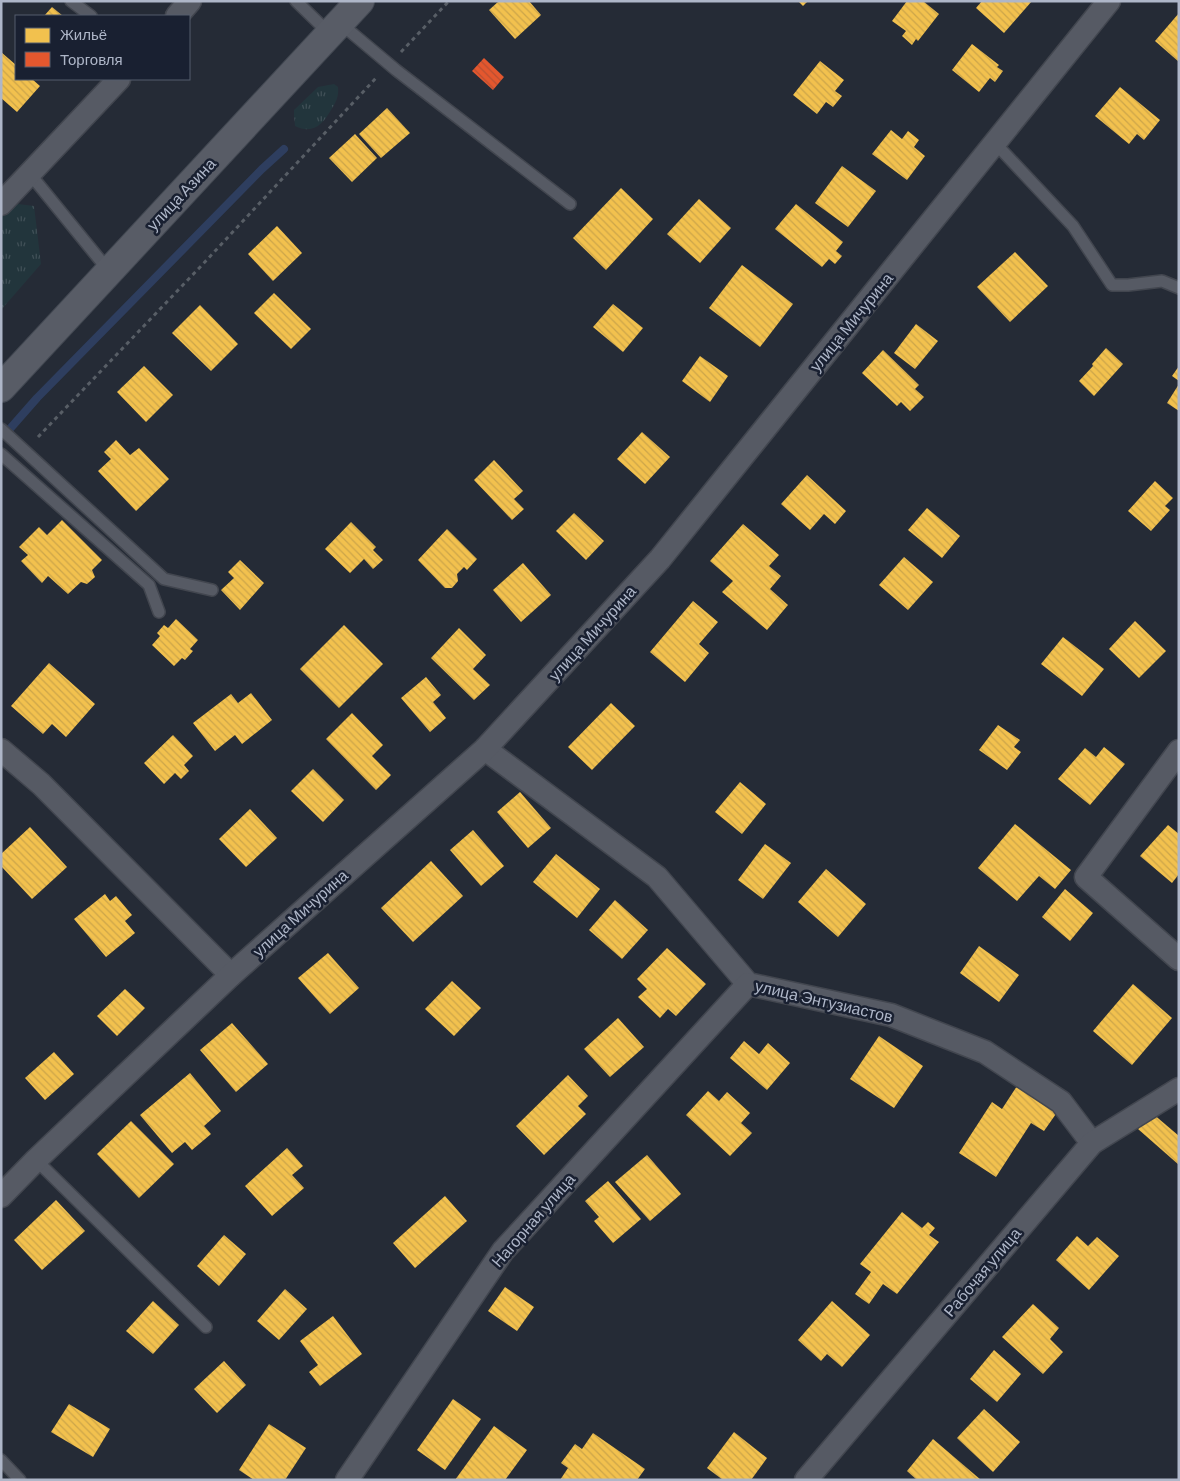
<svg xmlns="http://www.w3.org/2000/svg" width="1180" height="1481" font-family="Barlow,sans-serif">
<defs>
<pattern id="grass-tufts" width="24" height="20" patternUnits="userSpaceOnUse" patternTransform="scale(1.25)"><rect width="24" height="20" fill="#22353c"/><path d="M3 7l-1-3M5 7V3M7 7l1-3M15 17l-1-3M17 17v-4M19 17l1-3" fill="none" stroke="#405057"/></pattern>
<pattern id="homes-back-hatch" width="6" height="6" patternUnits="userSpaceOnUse" patternTransform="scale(1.25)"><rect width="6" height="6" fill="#f2c14e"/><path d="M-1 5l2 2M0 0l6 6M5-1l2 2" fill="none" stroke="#cca54a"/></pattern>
<pattern id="shops-back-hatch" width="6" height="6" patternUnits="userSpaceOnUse" patternTransform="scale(1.25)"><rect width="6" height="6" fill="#e4572e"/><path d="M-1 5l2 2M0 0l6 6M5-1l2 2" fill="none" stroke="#b84f32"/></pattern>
</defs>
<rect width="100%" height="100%" fill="#252b36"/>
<g fill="url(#grass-tufts)">
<path d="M334,84L338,87C339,97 336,102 331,110C323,124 313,135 295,126L294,115V110L318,87Z"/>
<path d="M18,204L34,206L41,264L1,310V216L14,206Z"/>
</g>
<g fill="url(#homes-back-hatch)">
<path d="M499,1H529L541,15L515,39L489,10Z"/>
<path d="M798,1H808L803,6Z"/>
<path d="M907,1H923L939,14L918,41L916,39L912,45L902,36L906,31L892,21Z"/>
<path d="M982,1H1032L1004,33L976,8Z"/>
<path d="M52,7L63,16H44Z"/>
<path d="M1179,13V62L1155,41Z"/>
<path d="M972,44L999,65L997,67L1003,71L995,82L990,78L979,92L952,70Z"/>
<path d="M1,52L16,65V79H32L40,86L17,112L1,98Z"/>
<path d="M820,61L844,80L835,91L842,96L833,107L826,102L817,114L793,95Z"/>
<path d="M1120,87L1160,120L1144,140L1137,134L1129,144L1095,116Z"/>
<path d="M387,108L410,133L381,158L359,134Z"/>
<path d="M891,130L902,139L908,131L919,140L914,147L925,156L907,180L872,154Z"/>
<path d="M355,134L377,158L352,182L329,158Z"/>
<path d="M842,166L876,191L848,227L815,203Z"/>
<path d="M621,188L653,219L606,270L573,238Z"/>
<path d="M699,199L731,228L700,263L667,234Z"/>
<path d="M796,204L843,242L836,251L842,256L835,264L829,259L822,267L775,229Z"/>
<path d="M277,226L302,253L273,281L248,254Z"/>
<path d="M1015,252L1048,286L1010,322L977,287Z"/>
<path d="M742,265L793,304L760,347L709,308Z"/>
<path d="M274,293L311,329L291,349L254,313Z"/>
<path d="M613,304L643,328L623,352L593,327Z"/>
<path d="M200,305L238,344L211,371L172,333Z"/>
<path d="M916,324L938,341L915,369L894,353Z"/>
<path d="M1106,348L1123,364L1094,396L1079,381L1093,366L1092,364Z"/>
<path d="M883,350L919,385L915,389L924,397L910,411L901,402L897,406L862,373Z"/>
<path d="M700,356L728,376L710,402L682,381Z"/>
<path d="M144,366L173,395L146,422L117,392Z"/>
<path d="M1179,366V381L1172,376Z"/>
<path d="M1179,384V411L1167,403Z"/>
<path d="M642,432L670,457L645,484L617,459Z"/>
<path d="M116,440L130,455L139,448L169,479L136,511L98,471L111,459L104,452Z"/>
<path d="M494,460L523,491L514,499L524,509L512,520L474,480Z"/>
<path d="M807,475L846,511L835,524L824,514L810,530L781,504Z"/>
<path d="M1155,481L1173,498L1165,506L1170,510L1151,531L1128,511Z"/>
<path d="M927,508L960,536L942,558L908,530Z"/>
<path d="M574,513L604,541L586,560L556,531Z"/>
<path d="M62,520L102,560L92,570L95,577L87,584L81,582L68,594L48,576L42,583L21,561L28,555L19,547L39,527L47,535Z"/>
<path d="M351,522L376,547L373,550L383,560L373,569L364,559L350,573L325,549Z"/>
<path d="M743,524L779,555L769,566L781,576L770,589L788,605L767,630L722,592L733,581L710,561Z"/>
<path d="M447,529L477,559L467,570L464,567L457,574L458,581L452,588H445L418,560Z"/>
<path d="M904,557L933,582L908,610L879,585Z"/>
<path d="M240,560L264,583L240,610L221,590L234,578L228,572Z"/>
<path d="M523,563L551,595L521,622L493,590Z"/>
<path d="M693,601L718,622L699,644L709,653L685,682L650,652Z"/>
<path d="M176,619L198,640L190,649L193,651L185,660L182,658L174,666L152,645L160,636L157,633L164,625L168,628Z"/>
<path d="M1135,621L1166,651L1139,678L1109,649Z"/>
<path d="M344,625L383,664L339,708L300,669Z"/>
<path d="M459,628L486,655L473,669L490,685L474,700L431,658Z"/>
<path d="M1063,637L1104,669L1082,696L1041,664Z"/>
<path d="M49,663L95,704L66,737L52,724L43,734L11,706Z"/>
<path d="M426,677L441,695L433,702L446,718L430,732L401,698Z"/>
<path d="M251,693L272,720L242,744L235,735L215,751L193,723L231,694L238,703Z"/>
<path d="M611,703L635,726L592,770L568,747Z"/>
<path d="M352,713L383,745L372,756L391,775L376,790L326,739Z"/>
<path d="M998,725L1020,740L1014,747L1021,752L1007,770L979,750Z"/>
<path d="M173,735L193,756L184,765L189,771L181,779L175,773L164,784L144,763Z"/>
<path d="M1104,747L1125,764L1090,805L1058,779L1085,748L1096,757Z"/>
<path d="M313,769L344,800L323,822L291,791Z"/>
<path d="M740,782L766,804L742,834L715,812Z"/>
<path d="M520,792L551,828L528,848L497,812Z"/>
<path d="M250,809L277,838L246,867L219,839Z"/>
<path d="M1015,824L1071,870L1055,889L1039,876L1017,901L978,868Z"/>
<path d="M1168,825L1179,834V874L1172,883L1140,856Z"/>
<path d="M30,827L67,867L32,899L1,866V854Z"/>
<path d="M473,830L504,866L481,886L450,850Z"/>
<path d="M765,844L791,863L763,899L738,880Z"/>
<path d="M556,854L600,889L577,918L533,882Z"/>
<path d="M431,861L463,896L413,942L381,908Z"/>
<path d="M826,869L866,904L838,937L798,902Z"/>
<path d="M1065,889L1093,913L1070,941L1042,917Z"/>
<path d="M105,894L110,901L116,896L132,915L125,921L135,933L106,957L74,919Z"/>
<path d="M615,900L648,930L622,959L589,930Z"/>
<path d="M979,946L1019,975L999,1002L960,973Z"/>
<path d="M667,948L706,984L676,1016L668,1009L660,1018L638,997L647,989L637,979Z"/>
<path d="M328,953L359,988L330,1014L298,978Z"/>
<path d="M452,981L481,1008L454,1036L425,1009Z"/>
<path d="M1133,984L1172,1018L1132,1065L1093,1031Z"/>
<path d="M125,989L145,1008L117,1036L97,1016Z"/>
<path d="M618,1018L644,1047L610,1077L584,1049Z"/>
<path d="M232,1023L268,1064L236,1092L200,1050Z"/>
<path d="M879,1036L923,1066L894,1108L850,1079Z"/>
<path d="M744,1041L759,1054L768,1043L790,1063L767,1090L730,1058Z"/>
<path d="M54,1052L74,1074L45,1100L25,1078Z"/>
<path d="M190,1073L221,1111L204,1126L211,1134L192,1150L185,1142L172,1153L140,1115Z"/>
<path d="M568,1075L588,1096L578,1106L586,1114L544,1155L516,1126Z"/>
<path d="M1017,1086L1058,1111L1044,1131L1031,1123L996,1177L959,1153L992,1102L1002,1109Z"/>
<path d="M708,1091L719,1101L727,1092L750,1113L741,1123L752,1133L730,1156L686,1115Z"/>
<path d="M1152,1113L1179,1136V1165L1138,1129Z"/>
<path d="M131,1121L174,1164L139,1198L97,1154Z"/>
<path d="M287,1148L303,1166L292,1175L304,1188L272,1216L245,1186Z"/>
<path d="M647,1155L681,1194L650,1221L615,1182Z"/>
<path d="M608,1181L641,1219L613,1243L594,1221L599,1217L585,1201Z"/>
<path d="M445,1196L467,1221L415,1268L393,1243Z"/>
<path d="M56,1200L85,1231L42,1270L14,1240Z"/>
<path d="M902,1212L922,1228L928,1222L935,1228L929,1235L939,1242L897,1294L883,1284L869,1304L855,1294L871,1272L860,1264Z"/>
<path d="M224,1235L246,1254L219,1286L197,1266Z"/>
<path d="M1077,1236L1088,1246L1097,1237L1119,1256L1089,1290L1056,1260Z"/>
<path d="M505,1287L534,1307L517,1331L488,1311Z"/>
<path d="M285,1289L307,1309L279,1340L257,1321Z"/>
<path d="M153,1301L179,1325L153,1354L126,1331Z"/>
<path d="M832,1301L870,1335L842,1367L827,1354L821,1361L798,1340Z"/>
<path d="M1033,1304L1059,1328L1050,1339L1063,1352L1043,1374L1002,1337Z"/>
<path d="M333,1316L362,1354L320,1386L309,1372L318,1365L300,1341Z"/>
<path d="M994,1350L1021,1374L997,1402L970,1379Z"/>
<path d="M224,1361L246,1385L217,1413L194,1389Z"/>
<path d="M453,1399L481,1419L445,1470L417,1450Z"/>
<path d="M69,1404L110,1429L93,1457L51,1432Z"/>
<path d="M984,1409L1020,1442L993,1472L957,1438Z"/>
<path d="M269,1424L306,1448L285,1480H254L239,1470Z"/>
<path d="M494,1426L527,1450L505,1480H455Z"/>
<path d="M734,1432L767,1458L751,1480H723L707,1468Z"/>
<path d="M593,1433L645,1469L637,1480H560L568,1468L561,1463L575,1444L582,1449Z"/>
<path d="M933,1439L981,1480H917L907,1471Z"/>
</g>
<path fill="url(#shops-back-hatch)" d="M484,58L504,77L493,90L472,71Z"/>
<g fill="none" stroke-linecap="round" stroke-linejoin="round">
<path stroke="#2e3e5f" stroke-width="8" d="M8,431L37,398L262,169L284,149"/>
<g stroke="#42464f" stroke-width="14">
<g id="service">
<path d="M71,1L91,16"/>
<path d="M296,1L330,34"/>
<path d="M340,23L396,70L570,204"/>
<path d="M995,143L1073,226L1112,285H1128L1162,281L1179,288"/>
<path d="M30,174L109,271"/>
<path d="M1,429L164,579L212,590"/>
<path d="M1,454L149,585L159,612"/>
<path d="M36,1160L206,1327"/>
<path d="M1,1460L20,1480"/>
</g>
</g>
<g stroke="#42464f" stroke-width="25">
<g id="minor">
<path d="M177,16L190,1"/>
<path d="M1,204L119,79"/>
<path d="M485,749L657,877L748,984L891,1015L985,1052L1061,1102L1092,1143"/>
<path d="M1,750L41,784L231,975"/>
<path d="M1179,751L1086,877L1179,959"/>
<path d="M1,1196L36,1160L231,975L485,749L660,559L1109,1"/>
<path d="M347,1480L503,1251L748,984"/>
<path d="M806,1480L1092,1143L1179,1089"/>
</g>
</g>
<g stroke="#424852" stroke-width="30">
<path id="primary" d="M1,388L360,1"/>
</g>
<g stroke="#585e66" stroke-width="3" stroke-dasharray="4 4" stroke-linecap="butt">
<path d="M401,52L449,1"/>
<path d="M38,437L203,264L376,78"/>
</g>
<use href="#service" stroke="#565a64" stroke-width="11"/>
<use href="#minor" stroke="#565a64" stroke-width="22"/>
<use href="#primary" stroke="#585c66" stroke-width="28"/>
</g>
<g text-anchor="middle" stroke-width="5" stroke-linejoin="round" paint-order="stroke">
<g font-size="16" fill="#aeb6c8" stroke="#192031">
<text transform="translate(181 194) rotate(-47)" y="6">улица Азина</text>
<text transform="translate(851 322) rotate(-51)" y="6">улица Мичурина</text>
<text transform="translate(592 633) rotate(-48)" y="6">улица Мичурина</text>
<text transform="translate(300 913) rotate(-42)" y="6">улица Мичурина</text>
<text transform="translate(824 1001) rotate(13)" y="6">улица Энтузиастов</text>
<text transform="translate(533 1220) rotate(-49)" y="6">Нагорная улица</text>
<text transform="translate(982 1272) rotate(-50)" y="6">Рабочая улица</text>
</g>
</g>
<rect width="1180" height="1481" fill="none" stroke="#aeb6c8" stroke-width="5"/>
<rect x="15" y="15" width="175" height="65" fill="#192031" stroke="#555c6d"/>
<rect x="25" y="28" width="25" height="15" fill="#f2c14e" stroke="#555c6d"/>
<text x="60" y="40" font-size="15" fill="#aeb6c8">Жильё</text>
<rect x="25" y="52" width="25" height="15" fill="#e4572e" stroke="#555c6d"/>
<text x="60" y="65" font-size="15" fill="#aeb6c8">Торговля</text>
</svg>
